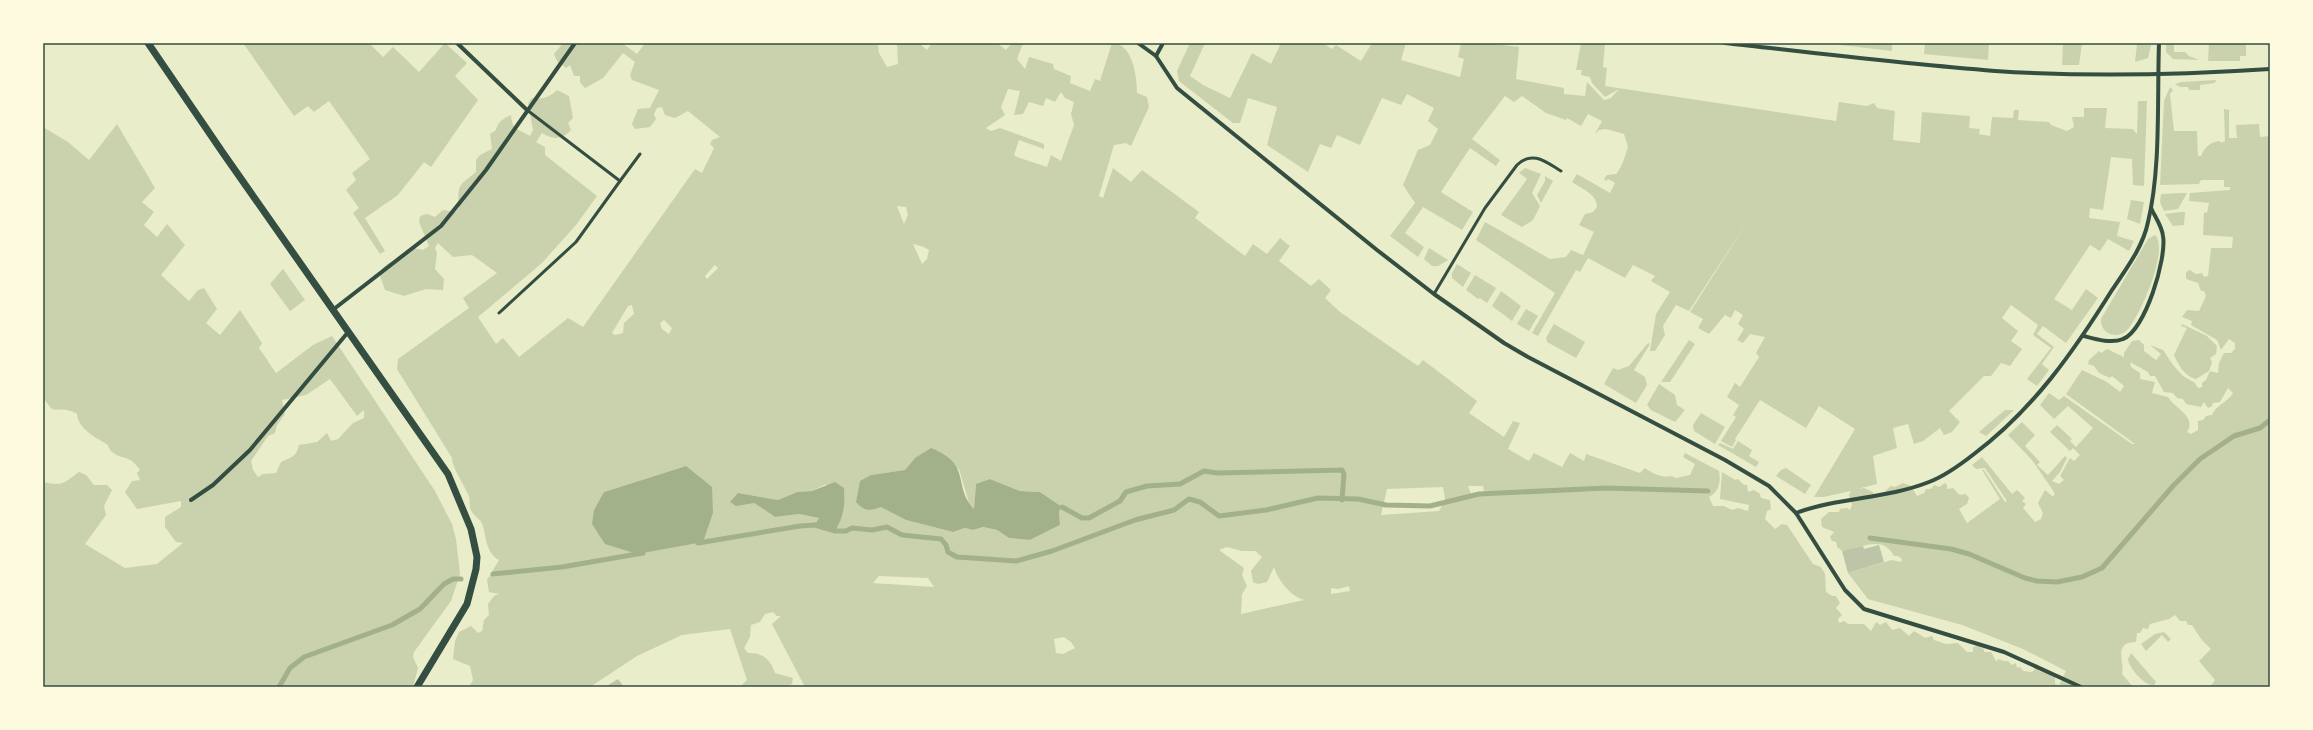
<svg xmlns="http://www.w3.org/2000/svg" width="2313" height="730" font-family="'Golos Text',sans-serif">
<rect width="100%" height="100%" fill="#e9edc9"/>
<g fill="#cad2ad" fill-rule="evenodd">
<path d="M243,43H369L383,57L393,47L419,72L445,43L467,63L455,76L478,100L431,167L424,162L398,195L365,218L385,251L380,254L353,213L359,208L346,190L356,180L352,173L370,159L329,101L314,112L308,106L294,116Z"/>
<path d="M563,43H622L637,54L645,43H878L879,53L887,67L898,64L897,43H919L927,50L932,43H997L1006,50L1012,43H1023L1017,59L1025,69L1029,57L1053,64L1054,69L1071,76L1070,83L1090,91L1095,79L1100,81L1112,43C1133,43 1137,78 1137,93L1147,97L1149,107L1131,146L1126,143L1114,145L1099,196L1103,198L1113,168L1131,182L1142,170L1199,212L1195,218L1245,256L1253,244L1267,254L1280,238L1290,246L1279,261L1311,286L1319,279L1331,290L1325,298L1340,312L1418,366L1423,360L1477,401L1469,413L1504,437L1513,421L1520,423L1508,449L1529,461L1534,453L1562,467L1570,453L1584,461L1586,454L1640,473L1645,468C1651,473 1664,479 1671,476L1676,478L1690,475L1695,464L1683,457L1685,453L1719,471C1721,482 1719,492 1709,497L1713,506H1724L1732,510L1738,508L1748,511L1749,505L1720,499L1722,472L1735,480L1738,479L1744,485H1747L1748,492L1754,490L1760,494L1761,498L1770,500L1771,509L1767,511L1765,519L1775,529L1782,524L1787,525L1813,564L1821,567L1825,574L1826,592L1832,596H1836L1840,603L1836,608L1842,615L1838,619L1839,623L1844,621L1848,624H1864L1871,631L1876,622L1880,625L1886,622L1892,630L1900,628L1909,636L1914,631L1925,638L1932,636L1934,640L1946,644L1958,643L1967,652H1973V647L1978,646L1984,649V652H1991L1996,661L1999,659L2003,661H2008L2012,665L2016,663L2017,668L2020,667L2023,671L2032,672L2036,668L2039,671L2055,676V684L2059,685L2066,671L2023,649L1962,625L1868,599L1848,573L1892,560L1901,562L1902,559L1898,556H1894C1882,533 1859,550 1841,551L1840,548L1838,549L1836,542L1832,541L1830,537L1834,532L1822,527L1821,519L1829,512H1839L1840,509L1847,508L1850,510L1852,505L1849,495L1851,491L1823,497H1814L1855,429L1819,406L1806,428L1760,400L1735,439L1736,440L1732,447L1721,441L1736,417L1733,415L1739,405L1727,397L1735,383L1740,387L1759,357L1756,353L1765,337L1750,334L1743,343L1737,340L1744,329L1738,324L1743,315L1735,310L1731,318L1725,315L1709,334L1698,328L1703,319L1690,312L1748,221L1689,311L1676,305L1663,326L1665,335L1655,351H1650L1656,314L1670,292L1651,281L1655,276L1633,265L1625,278L1588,258L1580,272L1576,270L1538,336L1532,333L1555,293L1476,240L1485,222L1550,259L1566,257L1571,250L1583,255L1594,232L1579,225L1585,214L1593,212L1597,207C1597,194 1582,189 1572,182L1577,174L1610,193L1615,183L1608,179L1606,181L1604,179L1607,175L1616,174C1623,165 1625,156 1628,147L1624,134L1606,129L1599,130L1595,134L1602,121L1588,114L1581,126L1567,118L1566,120L1546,113L1522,96L1514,102L1505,96L1472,139L1500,160L1496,166L1470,148L1441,192L1473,212L1462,230L1423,207L1405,233L1424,247L1418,257L1390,236L1415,203L1403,185L1418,150L1430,145L1438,129L1428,121L1434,108L1407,94L1401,105L1382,98L1360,145L1337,135L1331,148L1320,144L1308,172L1267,145L1277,107L1248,98L1240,123H1233L1179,81L1177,71L1190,43H1205L1190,76L1203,85L1230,98L1252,53L1271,64L1281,43H1323L1332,49L1336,45L1361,61L1372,43H1406L1401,60L1460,77L1464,59L1458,57L1461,43H1486L1519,47L1516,79L1564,88V94L1585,96L1587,82L1604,100L1611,98L1619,89L1605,97L1592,83L1590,77L1581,75L1582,70H1576L1581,43H1605L1603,67L1607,68L1605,86L1836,121L1839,102L1867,106L1874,103L1877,108L1895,111L1893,140L1920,143L1922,112L1970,116L1969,128L1980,129L1979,134L1990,136L1992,117L2013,118L2014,110H2019L2018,120L2049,122L2051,125L2067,131L2074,127L2072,117H2084V108H2107L2105,128L2133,129L2137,134L2138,101H2147L2144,186L2133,185L2132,159L2111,157L2103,210L2090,208L2089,218L2120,222L2117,236L2134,241L2129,251L2108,239L2100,251L2090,245L2054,299L2072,310L2086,289L2098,298L2066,343L2043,326L2037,334L2054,347L2042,364L2049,370L2037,386L2027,379L2051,348L2033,335L2038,325L2011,305L2002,318L2018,331L2011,341L2022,349L2010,366L2001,363L1991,376H1984L1949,411L1960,422L1952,432L1944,435L1940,428L1923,441L1914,444L1908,424L1893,428L1897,448L1873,456L1877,484L1857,489L1864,488L1873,492L1874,496H1880L1891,486L1895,487L1903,483L1911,486L1917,496L1924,493L1926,489H1931L1934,485L1939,487L1945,483L1947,485V489L1953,488L1960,495L1966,494L1969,498L1967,504L1959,509L1967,523L2000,499L1982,470H1984L2005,502L2007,501L1985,468L1976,469L1972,465L1982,457L2012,494L2017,490L2025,498L2022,501L2026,504L2023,508L2035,522L2041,519L2043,513L2038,503L2045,490L2052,496L2055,495L2054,492L2032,460L2008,435L2022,422L2035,435L2025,446L2040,462L2037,465L2048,475L2065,456L2067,458L2060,472L2052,481L2059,484L2064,480L2060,476L2070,458L2074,461L2080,455L2073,448L2070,451L2050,432L2057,425L2072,439L2070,441L2076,447L2093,428L2068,406L2054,419L2040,405L2049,393L2059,400L2064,396L2132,444H2135L2066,394L2082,370L2107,382L2120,392L2124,386L2112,376L2110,378L2099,373L2094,366L2088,364L2089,360L2099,351L2101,353L2107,349L2124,357V353L2132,341L2139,340L2144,345V351L2156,360L2161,354L2150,345L2163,350L2173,365L2183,376L2195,383L2198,388L2202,387V383L2206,380L2210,371L2218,373L2219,363L2224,353H2231L2235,349V343L2229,339L2221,350L2217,340L2191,325L2192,321L2182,317L2187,310L2199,311L2206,296L2204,291H2201L2198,283L2186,279V272L2190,270L2196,274L2202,273L2204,277L2208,276L2211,248H2232L2233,237L2203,235L2204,212L2207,213L2209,203L2189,201L2190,193L2230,190V187H2224V180H2201L2199,184L2160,185L2164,101L2170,87L2173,90L2170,94L2174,131H2197L2198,156H2201C2205,147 2210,142 2220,141L2221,143L2225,141L2224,109L2229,110V138H2237L2236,125L2259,124L2260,137L2270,136V687H2210L2215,680L2199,661L2211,649L2201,639L2192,625H2188L2186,621H2180L2175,615L2169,619L2150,624L2148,629L2143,628L2140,633H2137L2136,642C2112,642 2125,663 2122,674L2133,687H805L772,624L781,616H777L773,612L765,614L760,622L751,625L750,637L744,648L748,653C762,652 771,660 775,673L793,678L792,684L786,687H740L747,680L730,629L682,635L637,656L590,687H469L473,680L470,666L453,659L455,641L459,632L471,626L478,633L482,631L484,620L489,615L488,604L494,596L499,594L489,592L487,580L499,560C487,554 486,538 483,526C482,520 475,517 472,512C468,506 471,500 468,494C464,485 452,467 452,458L397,369L398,359L469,308L463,298L497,273L472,255L453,257L438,243L435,248L437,253L435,269L444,279L443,290L426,289L404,296L385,290L379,273C386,263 389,263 400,258C405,257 410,251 414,248L423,250L429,246L419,222L420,216L427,214L435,217L443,210L455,212L459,208C457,184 459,186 476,172V160L480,155L492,149L490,134L496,130C498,121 503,119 511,115C512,131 519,129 530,136L533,130L528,103L532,98C542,100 550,97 557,90L569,96L573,118L568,123L571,130C562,140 553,140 542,133L536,142L545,147V155L597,196L576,225L542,263L478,317L496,344L503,338L519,357L568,318L583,327L695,169L702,173L714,148L710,144L712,140L720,137L688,111L675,118L665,115L662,107L657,108L654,114L656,119L650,127L635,129L632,124L638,109L650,108L659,90L632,80L630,75L635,62L623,53L603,78L585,88L580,82V76H574L570,65L566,68L557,61L554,54ZM1008,89L1020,91L1014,115L1023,114L1029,102L1043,106L1046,98L1055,102L1061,92L1065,98L1074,102L1071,114L1074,125L1061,161L1051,155L1047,167L1017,157L1014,155L1019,140L1044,149V144L1000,128L991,131L986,128L1005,115L1001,107ZM897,206L906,207L908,215L904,224ZM913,244L924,247L929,250L927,259L922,264ZM715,265L718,268L707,279L705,276ZM632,305L634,314L624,323L623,333L615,335L612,333L628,306ZM664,320L672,328L669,334L662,329L660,323ZM2130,362L2148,372L2150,376H2155L2164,392L2173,393L2177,398L2183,399L2186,404L2201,407L2204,402L2208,408L2212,406L2213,403L2220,402L2228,388L2233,393C2228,402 2216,405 2212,415L2206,416L2203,420L2198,421V430L2191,434L2187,432C2197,416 2175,409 2168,397L2152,393L2155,382L2140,379V373L2131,367ZM915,458L959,469L969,503L974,509L976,485L990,479L1020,491L1040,492L1062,507L1059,511L1060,525L1030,540L1009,538L997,530L983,527L973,530L965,528L953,532L906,520L881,506L871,475L905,470ZM686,466L637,554L626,550L604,492ZM826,484L835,531L815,525L820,518L799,514L775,517L738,493L778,500L797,492L812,491ZM1468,486H1483L1485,496L1471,494ZM1443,487L1445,499L1439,511L1381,515L1387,489ZM1227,547L1242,551H1255L1262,557L1251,571L1253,582L1258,584L1267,582L1274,567C1278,580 1290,596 1304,600L1241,614L1242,594L1247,586L1242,575L1244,568L1219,550ZM879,576L928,578L934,587L873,583ZM1349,586L1350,591L1331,594V588L1338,589ZM1064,637L1071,642L1075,648L1063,654L1056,653L1054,639Z"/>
<path d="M1838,43H1892V51L1841,45Z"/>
<path d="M1925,43H1989L1988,60L1924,54Z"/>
<path d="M2063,43H2082L2079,65H2062Z"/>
<path d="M2166,43H2174V52H2185L2189,56L2199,60L2173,59L2166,52Z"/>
<path d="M2209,43H2246V56H2240V61H2208Z"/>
<path d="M2137,44L2151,45L2148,58L2135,62Z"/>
<path d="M2217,80L2214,83L2200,85V90H2189L2188,87H2180L2175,84L2181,82Z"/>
<path d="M117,124L155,188L142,202L154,212L144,225L157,237L167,224L185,245L161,275L189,301L198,290L204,288L217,309L206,323L220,335L240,310L262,343L259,348L276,373L313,345L332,336L435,491L452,524L456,539L460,574L451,601L414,652L413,657L418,668L413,687H43V482C64,486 62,484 79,472L86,475L94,485H107L112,490L104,506L106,515L85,544L125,568L157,564L183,543L176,542L165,527V517L181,507V501L137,509L125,492L132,481L140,480L137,473L140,470C129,454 122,460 112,452C109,450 109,445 105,443C94,437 78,428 77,414C66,407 54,411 52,409C49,406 46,401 43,398V127L68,142L89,160ZM330,379L357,416L364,410V418L353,423L338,439L331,441L327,433L317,442L299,445C296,457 292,457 281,462L276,473L263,474L258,477L253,470L251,461L268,436L275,433L277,425L285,414L282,400L306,395Z"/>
<path d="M1525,168L1541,174L1532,193L1540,206L1533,220L1522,227L1501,215L1527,179L1519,173Z"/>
<path d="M1545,176L1553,181L1541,203L1537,195L1545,181Z"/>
<path d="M2181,193H2187L2178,209L2164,211L2160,202L2161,194Z"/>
<path d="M2131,200L2144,202L2140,224L2127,219Z"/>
<path d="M2180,212H2185L2184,225L2173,226L2165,214Z"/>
<path d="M2155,235C2170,249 2139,318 2127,330C2117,340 2100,334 2101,319L2148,239Z"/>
<path d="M1429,248L1448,260L1438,266H1432L1424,259Z"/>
<path d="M1457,264L1471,273L1463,287L1452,278V273Z"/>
<path d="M283,269L305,300L290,311L270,284Z"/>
<path d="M1475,275L1496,288L1487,303L1480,298L1478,299L1466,290Z"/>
<path d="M1501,291L1521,306L1512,321L1492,306Z"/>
<path d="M1526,309L1538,316L1529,331L1517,324Z"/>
<path d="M1554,324L1585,342L1576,358L1547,342L1546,338Z"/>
<path d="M2182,324L2207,336L2217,346L2216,354L2210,358L2212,362L2209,371L2196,379C2185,377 2178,364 2174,355L2187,328L2181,326Z"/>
<path d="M1689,340L1695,344L1670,382H1661Z"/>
<path d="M1648,343L1650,344L1634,370L1645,377L1647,385L1636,403L1604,384L1613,368L1618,370L1629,366Z"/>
<path d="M1659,384L1675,395L1677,405L1685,410L1675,422L1651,410L1647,405Z"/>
<path d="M2005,410H2014L1986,436L1979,432Z"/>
<path d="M1701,413L1725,427L1715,444L1694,431L1693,425Z"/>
<path d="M1738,441L1752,450L1749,456L1759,462L1756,467L1718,445L1720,443L1733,449Z"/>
<path d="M1786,468L1811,485L1805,494L1776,476L1781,470Z"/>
<path d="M2164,632L2171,639L2168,642L2162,635L2146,651L2141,644L2155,634Z"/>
<path d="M2131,653L2156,682L2154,685C2144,686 2129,668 2128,659Z"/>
</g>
<g fill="#a3b18a">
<path d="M931,448C973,465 952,485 974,509L976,484L990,479L1020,491L1040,492L1062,507L1059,511L1060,525L1030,540L1009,538L997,530L983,527L973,530L965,528L953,532L906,520L881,507C870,511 865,512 856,502L860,481L871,475L905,470L915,458Z"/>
<path d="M686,466L712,487L713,513L703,542L637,554L605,544L592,524L594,510L604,492Z"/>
<path d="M835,482L844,488C845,506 844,516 835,531L815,525L819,518L799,514L775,517L754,503L736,506L730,502L738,493L778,500L797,492L812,491Z"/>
</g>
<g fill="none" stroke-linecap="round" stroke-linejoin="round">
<g stroke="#a3b18a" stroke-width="5">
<path d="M1062,507L1082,518H1089L1120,501L1126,492L1147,486L1180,484L1204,471L1217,473L1342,470L1344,474L1342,500"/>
<path d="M1870,538L1951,549L1969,554L2025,578L2037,581L2057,582L2082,577L2102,568L2173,486L2200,459L2234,436L2260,428L2270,420"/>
<path d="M698,543L800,526L815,525L835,531H846L852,528L872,530L887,527L902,535L941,539L946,545L948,552L957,557L1016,561L1052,551L1135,520L1174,510L1189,499L1200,502L1219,516L1266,510L1318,498L1358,499L1386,505L1430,506L1479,494L1606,488L1708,491"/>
<path d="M493,574L562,567L643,553"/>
<path d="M279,687L290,668L304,657L392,625L420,609L444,584L453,579H461"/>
</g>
</g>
<g fill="#bcc5a7">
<path d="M1879,545L1884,562L1848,573L1842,551L1863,546L1864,549Z"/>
<path d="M618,679L624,687H605Z"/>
</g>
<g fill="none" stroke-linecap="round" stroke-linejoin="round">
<g stroke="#344e41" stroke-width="3">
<path d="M620,181L640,154"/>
<path d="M1434,294L1485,208L1517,165C1532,150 1546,162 1561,171"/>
<path d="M499,313L576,242L620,181L527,110"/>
</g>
<g stroke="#344e41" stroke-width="4">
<path d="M457,43L527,110"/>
<path d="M1138,43L1156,56L1177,88L1377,250L1434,294L1504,343L1528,357L1725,460L1769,486L1796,513L1845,590L1864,609L2004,652L2081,687"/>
<path d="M1725,43C1815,53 1905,64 1995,71C2087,77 2179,75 2270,69"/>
<path d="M1156,56L1163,43"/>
<path d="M334,309L441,226L486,170L575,43"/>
<path d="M2084,336C2095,339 2111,344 2123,339C2145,331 2167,258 2163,236C2162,226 2155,217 2151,208"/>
<path d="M191,500L213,485L250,450L349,331"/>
<path d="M1796,513C1839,497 1886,499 1929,482C1945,476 1960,465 1974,454C2033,410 2074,351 2112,290C2126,269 2143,247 2148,222C2161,169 2157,99 2159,43"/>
</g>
<path stroke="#344e41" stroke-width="7" d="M148,43L223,153L448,474L471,529L477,557L476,569L467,604L417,687"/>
</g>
<rect width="2313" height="730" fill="none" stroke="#fefae0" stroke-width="88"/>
<rect x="44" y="44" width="2225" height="642" fill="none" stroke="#344e41" stroke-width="1.5"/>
</svg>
